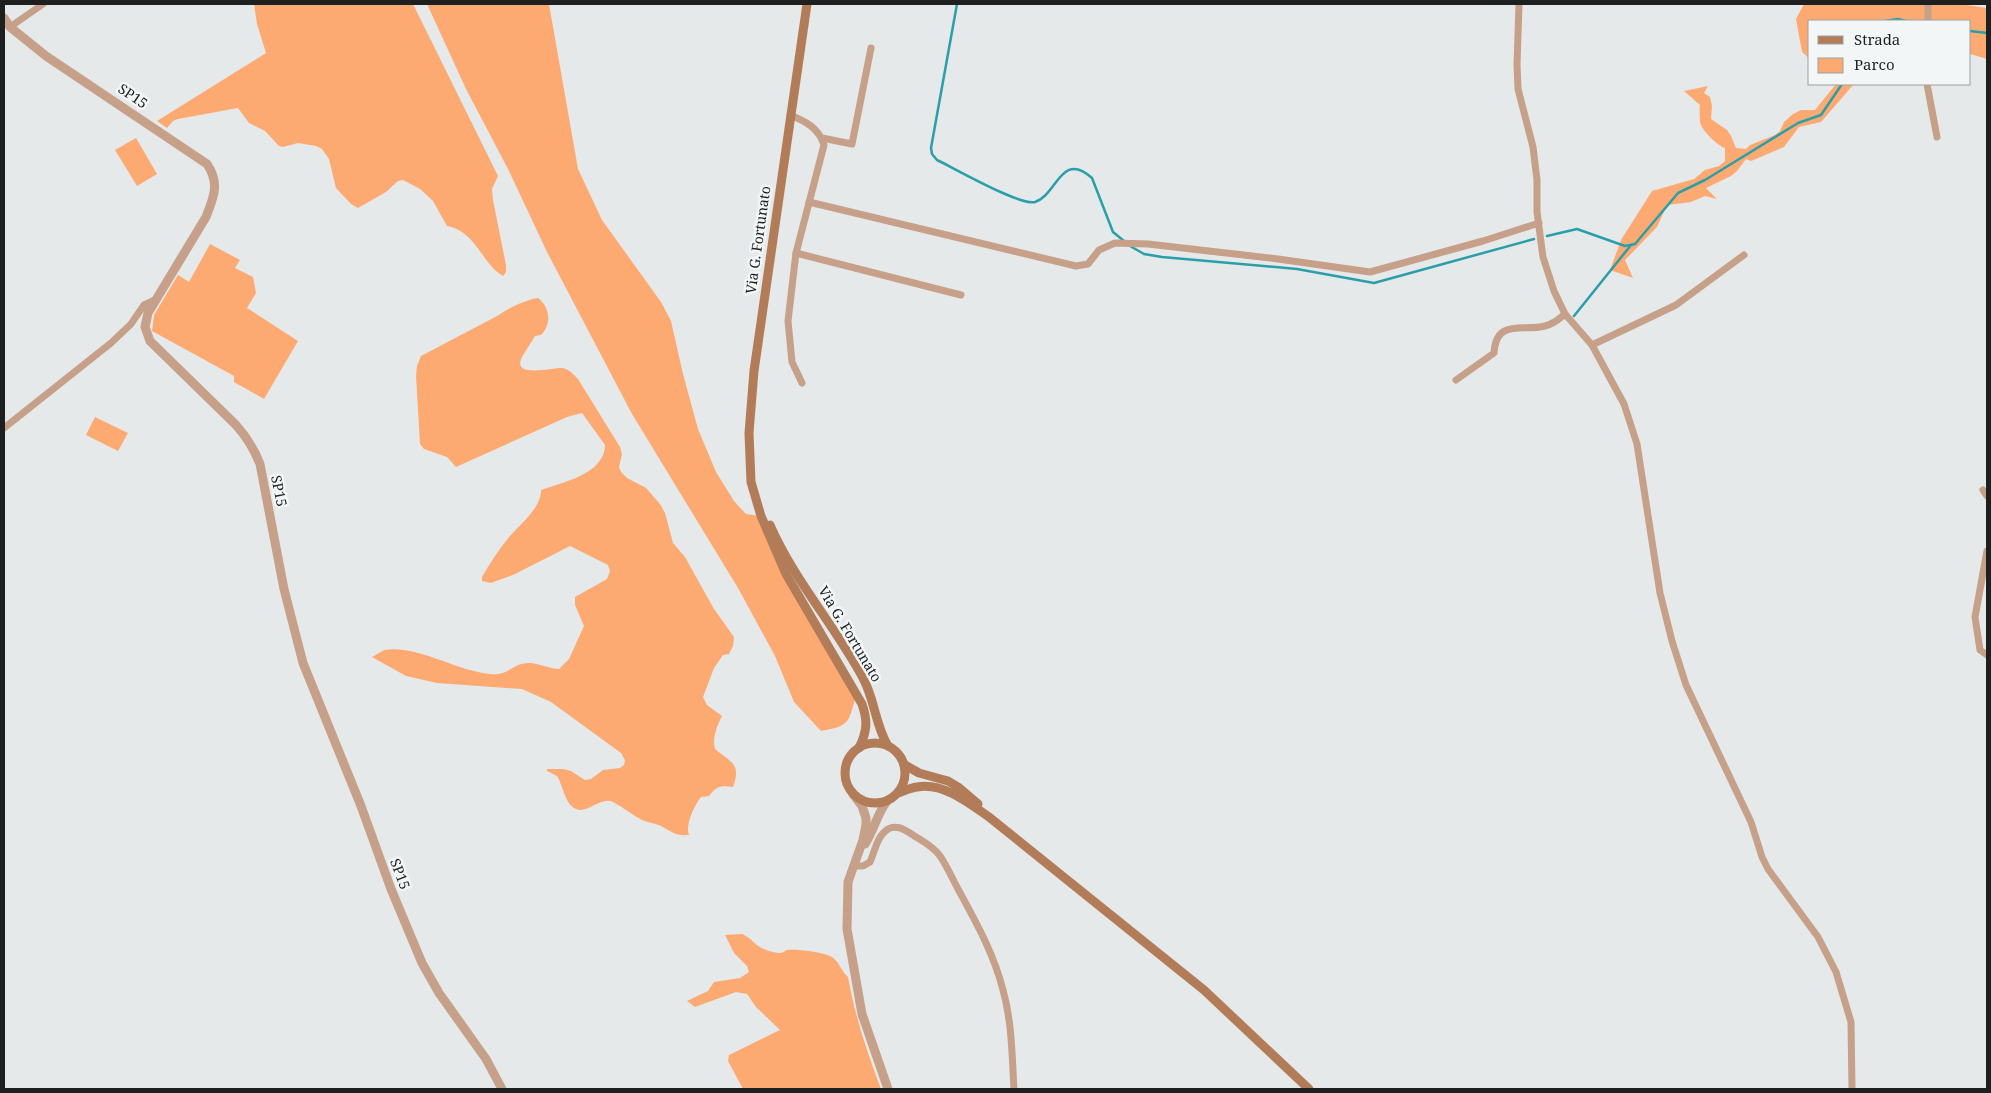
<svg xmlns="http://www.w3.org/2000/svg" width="1991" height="1093" font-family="'Noto Serif',serif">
<rect width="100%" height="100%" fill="#e5e9ea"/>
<g fill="#fdaa72">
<path d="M254,4H413L498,176L492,189L493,200L506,265V272L503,276C481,263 477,232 447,226L433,201L420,189L403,180L398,181L386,192L358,208L351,204L336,188L329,159L322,149L316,146L298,143L283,147L279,146L265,131L249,123L238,108L178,119L173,121L167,128L157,121L266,53L257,24Z"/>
<path d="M427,4H549L578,169L602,220L661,302L671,321L683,374L698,429L716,472L734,501L746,514L761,516L770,539L857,693C848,721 852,726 821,731L794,702L775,656L738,588L632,414L547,252L508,169L466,89Z"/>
<path d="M1804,4H1960L1987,8V59L1970,54V21H1810V59L1802,52L1796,19Z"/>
<path d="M1836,84H1854L1821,122L1799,127L1784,147L1751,161L1746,159L1737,171L1731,176L1706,188L1717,199L1705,196L1691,202L1667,205L1657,227L1625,260L1633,278L1610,270L1621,240L1652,191L1694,179L1705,170L1719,166L1725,161V148C1718,146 1701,130 1700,122C1700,117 1699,111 1700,105L1684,91L1708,86L1704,93L1710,97L1712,106L1711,119L1727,130L1731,136L1736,148L1746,149L1750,145L1775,135L1780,131L1784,122L1793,114L1801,110H1815Z"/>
<path d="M136,138L157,174L137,186L115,150Z"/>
<path d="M210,244L240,260L235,268L253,277L256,293L247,308L298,341L264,399L234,382V376L152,331L154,315L178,275L189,282Z"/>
<path d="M538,298C550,307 552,324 541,335L535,336C531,343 526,350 522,357C511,379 554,367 562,368C569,369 573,374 578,379L620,447L622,454L619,467L621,472L627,478L646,488L660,504L665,513L673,543L685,557L714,609L734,637L733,646L729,654L723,655L714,668L703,697L707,705L722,716C717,726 712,738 715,749C730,762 742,763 733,787C721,785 716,786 709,796L701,797C694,806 685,825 689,835C674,836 673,832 661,826C655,823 648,823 642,820C632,815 623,807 613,802C601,796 588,814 576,809C565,805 563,785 557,776L547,771V769H564L571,771L585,780L591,779L603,770L620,768L624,765L625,760L621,753L551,702L522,689L437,683L406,676L372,657C376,655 381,651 385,650C418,645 456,671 490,674C509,676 512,663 529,663C539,663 549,669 559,669L569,659L584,626L575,605V597L607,579L610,571L608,565L570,546L515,574L491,583L482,581V577C489,565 497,552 506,541C517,526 541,510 541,490C561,483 605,474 605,445L582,413L567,417L456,467L447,457L424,449L420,444L416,376L417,366L421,356L499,315C506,309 528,299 538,298Z"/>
<path d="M95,417L128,433L118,451L86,435Z"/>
<path d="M742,934C751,937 755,946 764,949C768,951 776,953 780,953C782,953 785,951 787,950C797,949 821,952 830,956C839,960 841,971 848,977C855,1016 867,1052 881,1089H743L728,1061L729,1055L780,1030L756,1007L747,994L736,992L695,1007L687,1001L708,991L714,982L740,978L749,972L747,966L734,953L725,935Z"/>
</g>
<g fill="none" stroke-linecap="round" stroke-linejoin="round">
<g stroke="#2a9fa9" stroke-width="2.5">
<path d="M957,4L931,148L932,154L937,160C954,168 1020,206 1035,202C1057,195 1061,150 1092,178L1113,232L1124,241"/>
<path d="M1885,21L1898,19L1906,21"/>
<path d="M1970,31L1987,33"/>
<path d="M1547,236L1577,229L1625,246L1635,244L1678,193L1705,180L1798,123L1821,115L1842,84"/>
<path d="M1130,246L1144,254L1162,257L1297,269L1374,283L1534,239"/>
<path d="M1574,316L1631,245"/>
</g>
<g stroke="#c6a088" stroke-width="7">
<path d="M1519,4L1517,65L1518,89L1533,147L1537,180V212L1543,257L1554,291L1565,314L1592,345L1624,404L1637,444L1660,593L1672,641L1686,685L1751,822L1762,857L1768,869L1818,937L1836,972L1851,1022L1852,1089"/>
<path d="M1928,21V4"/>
<path d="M10,27L43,4"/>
<path d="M1927,84L1937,137"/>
<path d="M790,115C805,121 819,128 824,145L796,253L788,321L792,362L802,383"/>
<path d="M822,138L852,144L871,48"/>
<path d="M809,202L1076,266L1088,264L1099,250L1115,243L1148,244L1278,259L1370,272L1483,241L1539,223"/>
<path d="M796,253L961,295"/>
<path d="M1592,345L1676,305L1744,255"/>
<path d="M1456,380L1494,353C1496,318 1523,332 1545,326C1554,324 1559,319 1565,314"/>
<path d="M4,428L111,343L131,324L144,305L157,299"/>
<path d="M1983,490L1987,496"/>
<path d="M1987,551L1975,617L1980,650L1987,655"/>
<path d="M854,866H863L870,862C875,851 877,836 888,829C897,824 905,830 913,835C922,841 933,846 940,856C947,866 952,878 958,889C976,922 994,954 1003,990C1012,1022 1012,1057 1014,1089"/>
</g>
<g stroke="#c6a088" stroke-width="9">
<path d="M4,18L10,27L46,56L207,164C220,183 214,197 206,217L148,313L145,327L150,341L236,425C247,437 254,449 260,464L284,589L303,663L361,806L391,889L422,963L439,993L486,1059L502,1089"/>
<path d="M853,794L862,806L866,818V825L863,840L848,882L847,929L862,1014L888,1089"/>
<path d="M865,844C874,830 877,814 887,801"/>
</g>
<g stroke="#b37c58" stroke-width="9">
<path d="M807,4L754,371L749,433L751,482L761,516L786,574L862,704C868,721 867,732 859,748"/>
<path d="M770,525C794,580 835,626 863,678C875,700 875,725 888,746"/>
<circle cx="875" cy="773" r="30"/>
<path d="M905,765L919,773L948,781L958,787L978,804"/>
<path d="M898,793C904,791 910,788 917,787C943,782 969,803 989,817L1204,990L1309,1089"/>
</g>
</g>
<g text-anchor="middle" stroke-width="5" stroke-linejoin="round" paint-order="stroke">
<g font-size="14" fill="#1e2020" stroke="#f2f6f7">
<text transform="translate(133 96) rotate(34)" y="5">SP15</text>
<text transform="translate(758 240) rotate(-82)" y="5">Via G. Fortunato</text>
<text transform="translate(279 491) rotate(79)" y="5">SP15</text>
<text transform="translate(850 634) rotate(59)" y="5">Via G. Fortunato</text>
<text transform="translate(400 874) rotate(69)" y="5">SP15</text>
</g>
</g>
<rect width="1991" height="1093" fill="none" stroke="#1e2020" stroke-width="10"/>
<rect x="1808" y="20" width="162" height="65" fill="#f2f6f7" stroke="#9da0a1"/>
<rect x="1818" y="36" width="25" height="8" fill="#b37c58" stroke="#9da0a1"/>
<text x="1854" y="45" font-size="15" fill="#1e2020">Strada</text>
<rect x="1818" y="58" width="25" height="15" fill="#fdaa72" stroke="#9da0a1"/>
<text x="1854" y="70" font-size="15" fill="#1e2020">Parco</text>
</svg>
